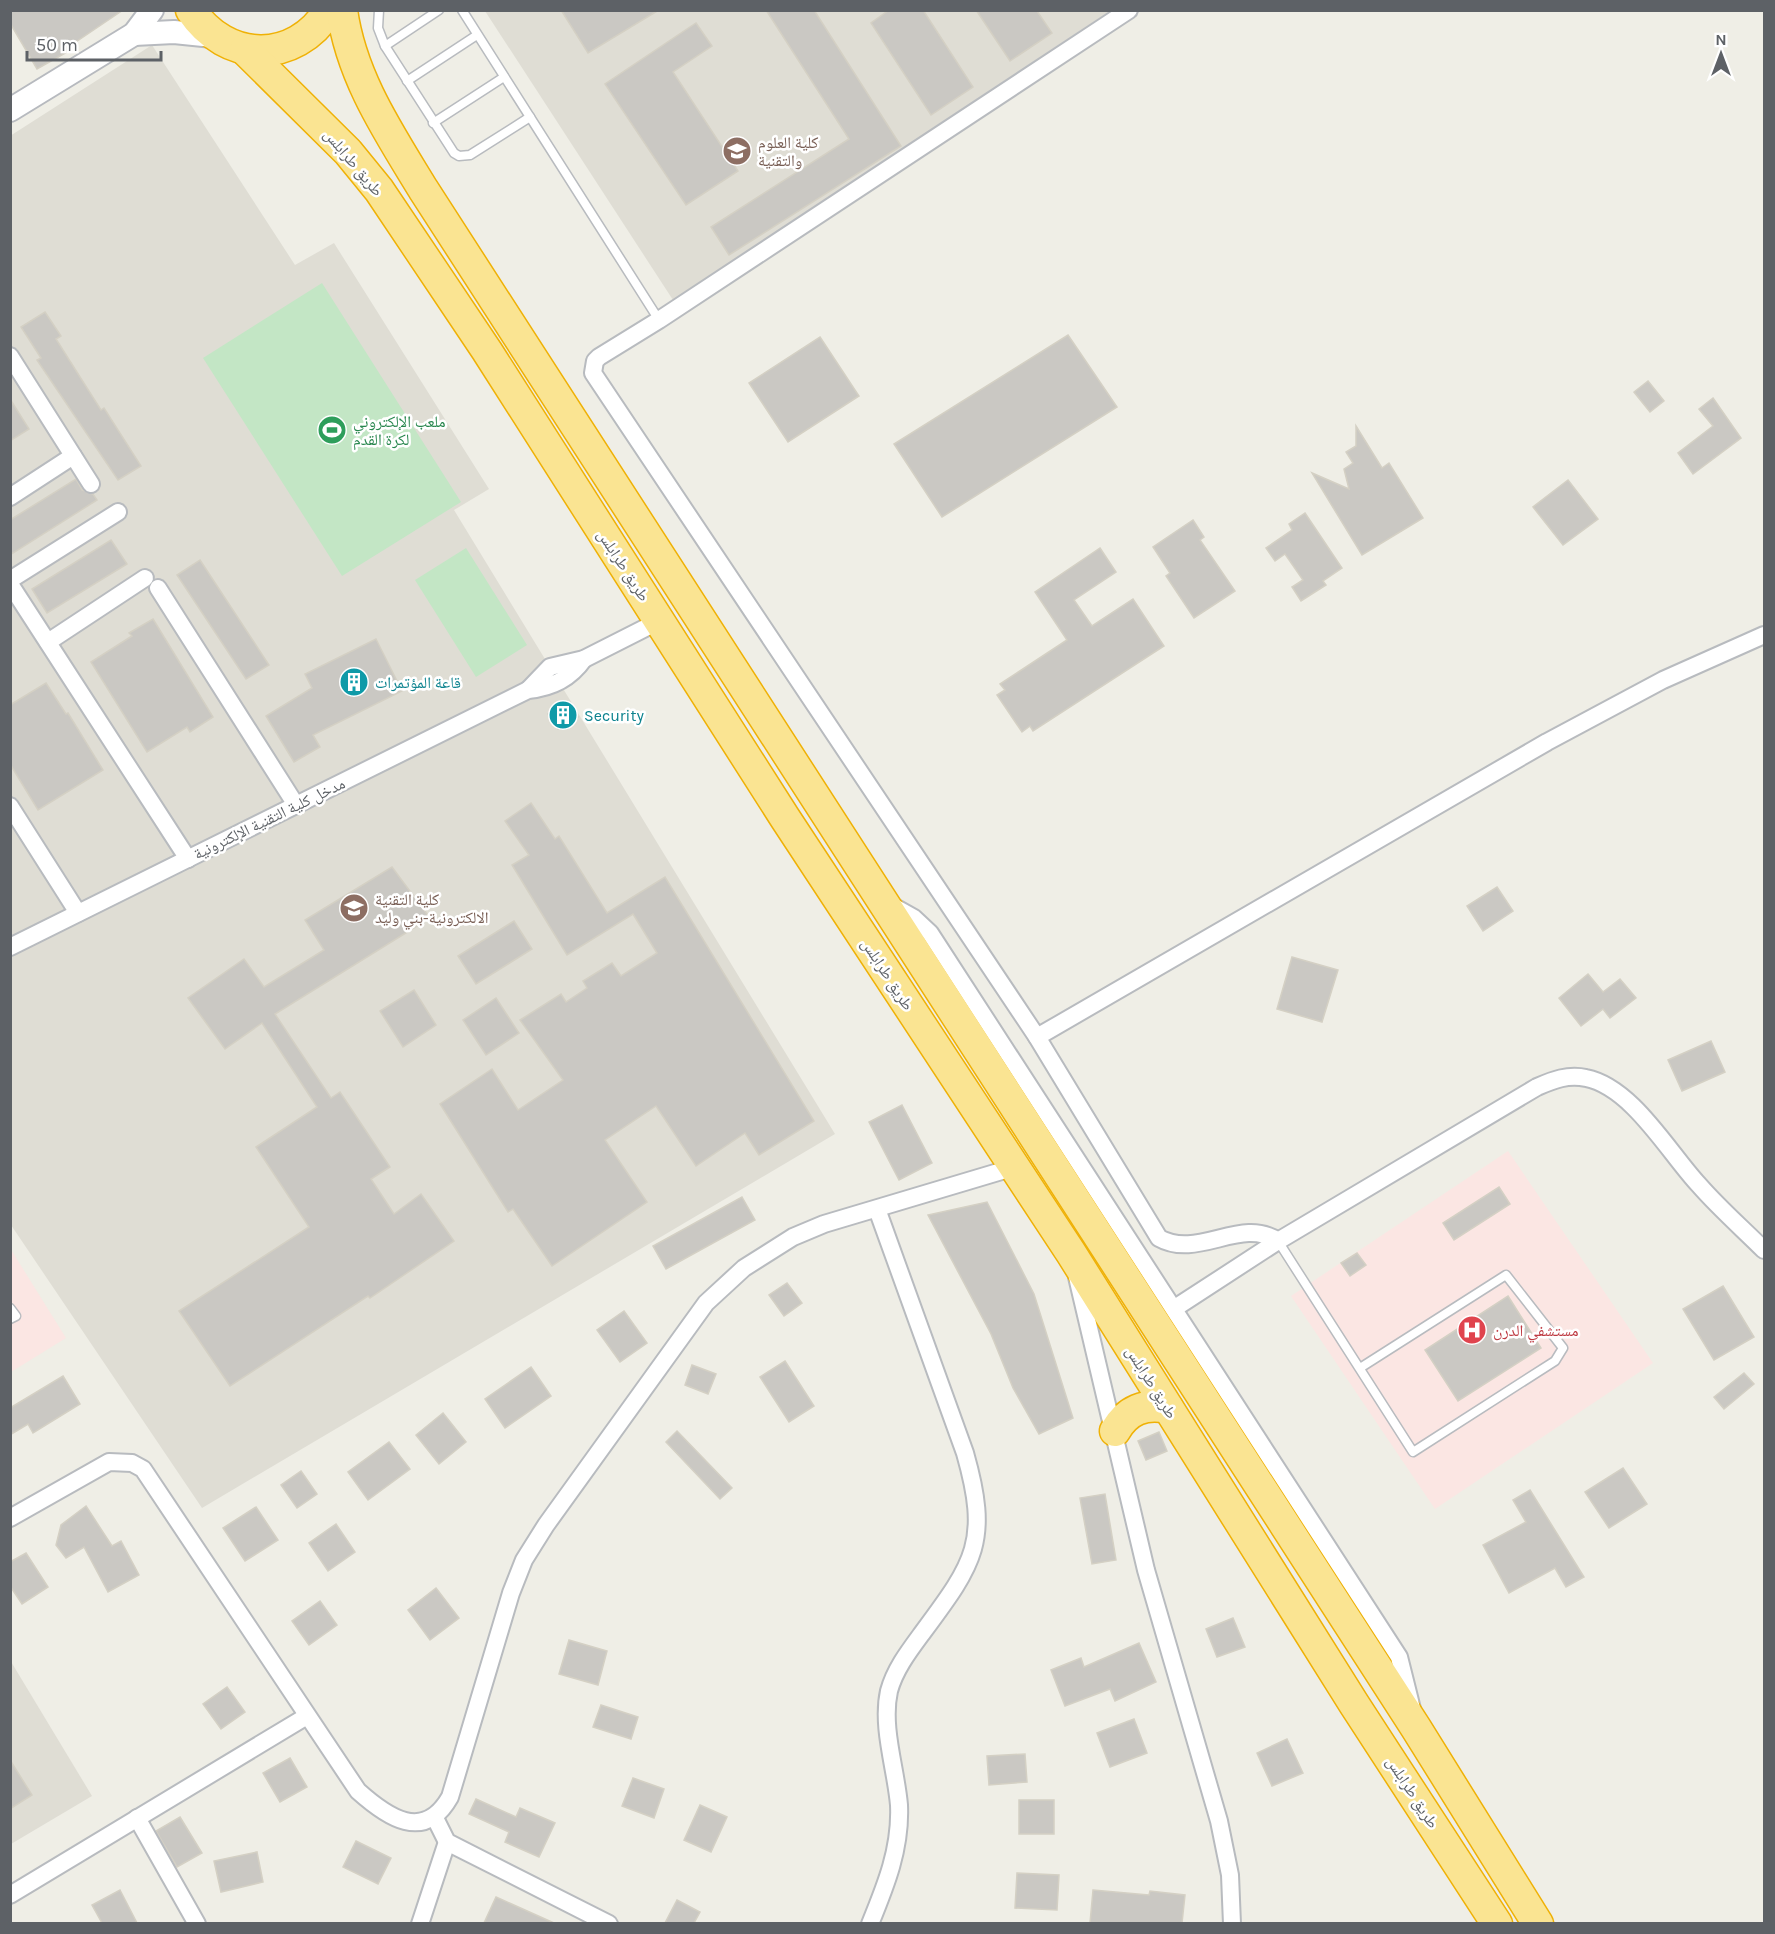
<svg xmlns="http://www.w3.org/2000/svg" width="1775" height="1934" font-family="Karla,'Noto Naskh Arabic',sans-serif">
<rect width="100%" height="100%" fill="#efeee6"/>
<g fill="#dfddd4">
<path d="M485,11H1110L673,300Z"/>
<path d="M152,45L295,265L334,243L489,489L454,510L835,1134L202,1508L11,1225L10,136Z"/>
<path d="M10,1660L92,1796L11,1844H10Z"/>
</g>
<g fill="#fbe6e3">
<path d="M1508,1151L1653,1363L1435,1509L1291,1296Z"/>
<path d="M10,1248L66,1338L11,1372H10Z"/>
</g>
<g fill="#c3e6c5">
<path d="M322,283L461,502L342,576L203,358Z"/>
<path d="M466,548L527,645L476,677L415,580Z"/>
</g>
<g fill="#cac8c3" stroke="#d4d0c4" stroke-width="1.5">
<path d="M10,10H123L67,48L69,51L37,69L10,23Z"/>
<path d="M561,10H659L588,53Z"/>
<path d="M766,10H814L901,146L729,255L711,227L849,139Z"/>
<path d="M889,10H923L973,87L931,115L871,23Z"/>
<path d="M976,10L1037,11L1052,33L1010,61Z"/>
<path d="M696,23L712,46L673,72L738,171L686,205L605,84Z"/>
<path d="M45,312L61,336L56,339L80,377L101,410L104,408L141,466L118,480L37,360L41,358L21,327Z"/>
<path d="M1068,335L1117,407L942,517L894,444Z"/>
<path d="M820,337L859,396L788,442L749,383Z"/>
<path d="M1648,381L1664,401L1650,412L1634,392Z"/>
<path d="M1713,398L1741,438L1693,474L1678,453L1713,426L1699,409Z"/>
<path d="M10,399L29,429L10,441Z"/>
<path d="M1356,426L1382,468L1389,463L1423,518L1362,555L1312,473L1349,489L1344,469L1353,463L1346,452L1356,446Z"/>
<path d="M76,479L82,490L93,494L97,500L10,555V520Z"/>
<path d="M1568,480L1598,519L1563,545L1533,507Z"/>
<path d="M1305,513L1342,568L1323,581L1326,585L1301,601L1292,587L1303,580L1285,554L1275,561L1266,548L1292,530L1289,524Z"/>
<path d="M1193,520L1204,537L1200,540L1235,591L1194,618L1166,576L1170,573L1153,547Z"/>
<path d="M111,540L127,564L47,613L32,589Z"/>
<path d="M1100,548L1116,572L1074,600L1092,626L1133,599L1164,646L1033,731L1030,726L1022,732L997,695L1005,690L1000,684L1067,640L1035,592Z"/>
<path d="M200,560L269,665L246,679L177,575Z"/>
<path d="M153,619L213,717L190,732L187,727L147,752L91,662L132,636L129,633Z"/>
<path d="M376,639L402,691L313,735L320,747L294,762L266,716L312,688L305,674Z"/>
<path d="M46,683L66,714L68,713L103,770L38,810L10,764V705Z"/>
<path d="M567,701L578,717L558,729L548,714Z"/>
<path d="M531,803L555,839L559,836L607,913L665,877L814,1121L759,1155L745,1133L696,1166L656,1106L605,1140L647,1202L552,1266L513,1209L508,1212L440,1104L492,1069L518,1110L563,1080L520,1020L561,994L566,1002L587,988L583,981L612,963L621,976L657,953L633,914L567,955L512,865L529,855L505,821Z"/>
<path d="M392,867L430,918L275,1014L331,1098L340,1092L390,1167L371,1179L394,1214L421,1194L454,1241L370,1298L368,1296L230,1386L179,1311L309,1227L256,1147L317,1107L262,1023L225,1049L188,998L244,959L264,987L324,950L305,920Z"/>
<path d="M1497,887L1513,911L1483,931L1467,906Z"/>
<path d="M514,921L532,949L476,984L458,956Z"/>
<path d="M1292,957L1338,970L1322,1022L1277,1009Z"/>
<path d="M1588,974L1603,992L1620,979L1636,998L1610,1018L1603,1009L1581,1026L1559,998Z"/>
<path d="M414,990L436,1025L403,1047L380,1011Z"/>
<path d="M496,998L519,1033L486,1055L463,1020Z"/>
<path d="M1711,1041L1725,1072L1682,1091L1668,1060Z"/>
<path d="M902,1105L932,1163L899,1180L869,1122Z"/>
<path d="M1499,1187L1510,1204L1454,1240L1443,1223Z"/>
<path d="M742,1197L755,1220L666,1269L653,1246Z"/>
<path d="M987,1202L1034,1294L1073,1418L1039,1434L1013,1388L991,1334L928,1215Z"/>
<path d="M1357,1253L1366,1265L1350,1276L1341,1263Z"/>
<path d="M787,1283L802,1303L784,1316L769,1295Z"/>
<path d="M1723,1286L1754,1337L1714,1360L1683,1309Z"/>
<path d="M1508,1296L1541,1348L1458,1401L1425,1350Z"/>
<path d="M624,1311L647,1343L620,1362L597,1330Z"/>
<path d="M785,1361L814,1406L789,1422L760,1377Z"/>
<path d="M692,1365L716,1374L708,1394L685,1385Z"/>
<path d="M531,1367L551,1396L505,1428L485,1399Z"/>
<path d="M1744,1373L1754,1384L1724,1409L1714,1397Z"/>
<path d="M63,1376L80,1404L33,1433L28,1424L10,1435V1408Z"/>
<path d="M443,1413L466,1442L439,1464L416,1435Z"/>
<path d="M677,1431L732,1488L720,1499L666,1442Z"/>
<path d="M1159,1432L1167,1451L1146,1460L1138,1441Z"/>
<path d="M389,1442L410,1469L368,1500L348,1472Z"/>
<path d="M1623,1468L1647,1504L1609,1528L1585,1492Z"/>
<path d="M301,1471L317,1494L297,1508L281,1485Z"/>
<path d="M1530,1490L1584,1577L1566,1587L1555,1568L1509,1593L1483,1545L1526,1522L1513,1500Z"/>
<path d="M1105,1494L1116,1560L1092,1564L1080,1498Z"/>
<path d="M86,1506L112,1546L121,1541L139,1575L108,1592L84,1547L66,1558L56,1545L61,1525Z"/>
<path d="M256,1507L278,1540L245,1561L223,1528Z"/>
<path d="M336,1524L355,1552L328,1571L309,1543Z"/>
<path d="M26,1553L48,1587L22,1604L10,1586V1562Z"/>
<path d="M436,1588L459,1618L430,1640L408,1610Z"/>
<path d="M320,1601L337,1625L309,1645L292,1621Z"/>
<path d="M1233,1618L1245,1647L1217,1657L1206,1629Z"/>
<path d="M569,1640L607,1651L598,1685L559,1674Z"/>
<path d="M1139,1643L1156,1682L1115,1701L1110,1689L1065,1706L1051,1670L1081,1658L1084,1667Z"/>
<path d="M227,1687L245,1712L221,1729L203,1704Z"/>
<path d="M601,1705L638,1717L631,1739L593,1727Z"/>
<path d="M1134,1719L1147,1753L1110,1767L1097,1733Z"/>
<path d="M1287,1739L1303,1773L1272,1786L1257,1753Z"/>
<path d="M1025,1754L1027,1782L989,1785L987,1756Z"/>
<path d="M290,1758L307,1787L280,1802L263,1773Z"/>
<path d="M10,1760L32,1795L10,1809Z"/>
<path d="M633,1778L664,1789L654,1818L622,1806Z"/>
<path d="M476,1799L516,1817L520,1808L555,1823L539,1857L505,1842L509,1832L469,1814Z"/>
<rect x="1019" y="1800" width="35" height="34"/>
<path d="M700,1805L727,1817L711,1852L684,1840Z"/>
<path d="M180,1817L202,1853L177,1867L156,1831Z"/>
<path d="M356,1841L391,1858L378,1884L343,1867Z"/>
<path d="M257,1852L263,1882L221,1892L214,1861Z"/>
<path d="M1017,1873L1059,1875L1057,1910L1015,1908Z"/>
<path d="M120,1890L137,1923H102L92,1905Z"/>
<path d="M1093,1890L1149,1895L1150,1891L1185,1895L1182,1923H1090Z"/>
<path d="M496,1897L554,1923H484Z"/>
<path d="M677,1900L700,1912L694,1923H665Z"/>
</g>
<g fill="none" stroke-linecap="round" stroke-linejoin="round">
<g stroke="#b8bbbf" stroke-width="11">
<g id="lane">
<path d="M379,10L378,28L385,46L454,153L459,156L470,155L530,117"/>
<path d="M462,10L659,320"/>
<path d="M385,46L439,10"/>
<path d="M407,81L477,35"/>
<path d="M433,123L504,77"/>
<path d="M1278,1241L1413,1452L1555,1361L1563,1348L1506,1275L1360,1368"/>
<path d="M10,1308L16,1316L10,1319"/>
</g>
</g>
<g stroke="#b8bbbf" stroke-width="20">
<g id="street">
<path d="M1129,10L659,320L599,357L595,361L593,373L1037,1037L1159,1238C1198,1260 1241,1216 1278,1241"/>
<path d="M10,356L91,484"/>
<path d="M10,497L73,456"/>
<path d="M10,580L118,512"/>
<path d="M10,584L188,859"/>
<path d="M158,588L296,805"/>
<path d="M48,642L145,578"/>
<path d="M528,690L550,667L584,659L659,621"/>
<path d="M10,806L78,913"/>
<path d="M889,904L914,918L930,933L1399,1657L1412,1709"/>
<path d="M10,947L528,690C552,688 570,679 584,659"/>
<path d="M1037,1037L1547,742L1663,680L1764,635"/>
<path d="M1077,1277L1146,1570L1219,1821L1230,1875L1232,1924"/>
<path d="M1175,1308L1278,1241L1537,1087C1553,1080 1568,1074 1586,1078C1632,1087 1669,1153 1699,1185C1719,1208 1743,1229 1764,1250"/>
<path d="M10,1518L109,1462L132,1463L143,1469L358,1791C387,1817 424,1843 450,1797L511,1593L524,1560L546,1525L706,1303L744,1268L793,1237L824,1224L1015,1167"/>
<path d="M137,1818L197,1924"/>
<path d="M435,1818L447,1842L609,1924"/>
<path d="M10,1895L307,1716"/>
<path d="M420,1924L447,1842"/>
<path d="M870,1924C886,1885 901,1848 899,1805C896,1769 881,1727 889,1691C895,1669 909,1651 923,1632C975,1562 990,1541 965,1453L877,1209"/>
</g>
</g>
<g stroke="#b7babf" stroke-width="26">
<g id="secondary">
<path d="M134,34L174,32L213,36"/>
<path d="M10,110L134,34L152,10"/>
</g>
</g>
<g stroke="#efb106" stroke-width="33">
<g id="highway">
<path d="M191,10C226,63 295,65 329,10"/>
<path d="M342,10C351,77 389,133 423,189L1416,1728L1538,1924"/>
<path d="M245,50L348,152L379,190L487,351L785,818L1071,1253L1354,1704L1497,1924"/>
<path d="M1115,1431C1127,1410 1145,1403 1168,1408"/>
</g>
</g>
<use href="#lane" stroke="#fff" stroke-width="8"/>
<use href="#street" stroke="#fff" stroke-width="16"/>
<use href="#secondary" stroke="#fff" stroke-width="22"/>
<use href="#highway" stroke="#fae492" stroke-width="30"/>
</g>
<defs>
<g id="university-disc" transform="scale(1.5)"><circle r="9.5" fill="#8d6e63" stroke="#fff"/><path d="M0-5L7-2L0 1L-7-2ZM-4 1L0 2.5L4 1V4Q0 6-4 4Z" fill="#fff"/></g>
<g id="stadium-disc" transform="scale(1.5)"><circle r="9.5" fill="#2e9e5b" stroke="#fff"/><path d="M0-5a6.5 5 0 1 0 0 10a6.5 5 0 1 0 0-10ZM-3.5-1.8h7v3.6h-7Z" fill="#fff"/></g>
<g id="building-disc" transform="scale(1.5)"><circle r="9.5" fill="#0f9aa8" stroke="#fff"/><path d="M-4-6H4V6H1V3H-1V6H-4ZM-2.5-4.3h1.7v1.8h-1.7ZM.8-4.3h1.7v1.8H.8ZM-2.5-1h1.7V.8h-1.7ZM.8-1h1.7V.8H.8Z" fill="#fff"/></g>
<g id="hospital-disc" transform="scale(1.5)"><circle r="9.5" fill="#e0444e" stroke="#fff"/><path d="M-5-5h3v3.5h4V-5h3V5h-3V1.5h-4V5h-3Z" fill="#fff"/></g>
</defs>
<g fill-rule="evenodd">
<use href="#university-disc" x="737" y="151"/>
<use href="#stadium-disc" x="332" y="430"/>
<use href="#building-disc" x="354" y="682"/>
<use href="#building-disc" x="563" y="715"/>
<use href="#university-disc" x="354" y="908"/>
<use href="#hospital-disc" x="1472" y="1330"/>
</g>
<g text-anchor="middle" stroke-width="5" stroke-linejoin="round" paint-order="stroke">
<g font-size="16" fill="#785e54" stroke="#fff" text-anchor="start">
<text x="758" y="148">كلية العلوم<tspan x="758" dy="18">والتقنية</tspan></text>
<text x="375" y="905">كلية التقنية<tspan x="375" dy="18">الالكترونية-بني وليد</tspan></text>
</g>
<g font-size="16" fill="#5d6166" stroke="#fff">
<text transform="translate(354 162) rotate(50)" y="6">طريق طرابلس</text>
<text transform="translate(624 565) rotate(57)" y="6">طريق طرابلس</text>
<text transform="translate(269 818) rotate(-26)" y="6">مدخل كلية التقنية الإلكترونية</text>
<text transform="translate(888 974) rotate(57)" y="6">طريق طرابلس</text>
<text transform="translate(1152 1382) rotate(58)" y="6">طريق طرابلس</text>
<text transform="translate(1413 1792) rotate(57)" y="6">طريق طرابلس</text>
</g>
<g font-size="16" fill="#27864d" stroke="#fff" text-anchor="start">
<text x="353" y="427">ملعب الإلكتروني<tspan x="353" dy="18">لكرة القدم</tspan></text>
</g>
<g font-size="16" fill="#0d838f" stroke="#fff" text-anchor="start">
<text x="375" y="688">قاعة المؤتمرات</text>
<text x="584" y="721">Security</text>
</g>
<g font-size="16" fill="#be3a42" stroke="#fff" text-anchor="start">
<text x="1493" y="1336">مستشفي الدرن</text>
</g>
</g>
<rect width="1775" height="1934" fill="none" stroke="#5d6166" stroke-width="24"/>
<g transform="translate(1721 54)" stroke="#ffffff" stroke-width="4.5" paint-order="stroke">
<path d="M0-4.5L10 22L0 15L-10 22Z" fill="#5d6166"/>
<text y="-9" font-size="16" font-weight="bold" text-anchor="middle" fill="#5d6166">N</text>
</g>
<path d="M27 51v9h134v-9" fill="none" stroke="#5d6166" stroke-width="3"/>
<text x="36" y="51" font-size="18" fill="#5d6166" stroke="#ffffff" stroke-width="4.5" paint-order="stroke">50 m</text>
</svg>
